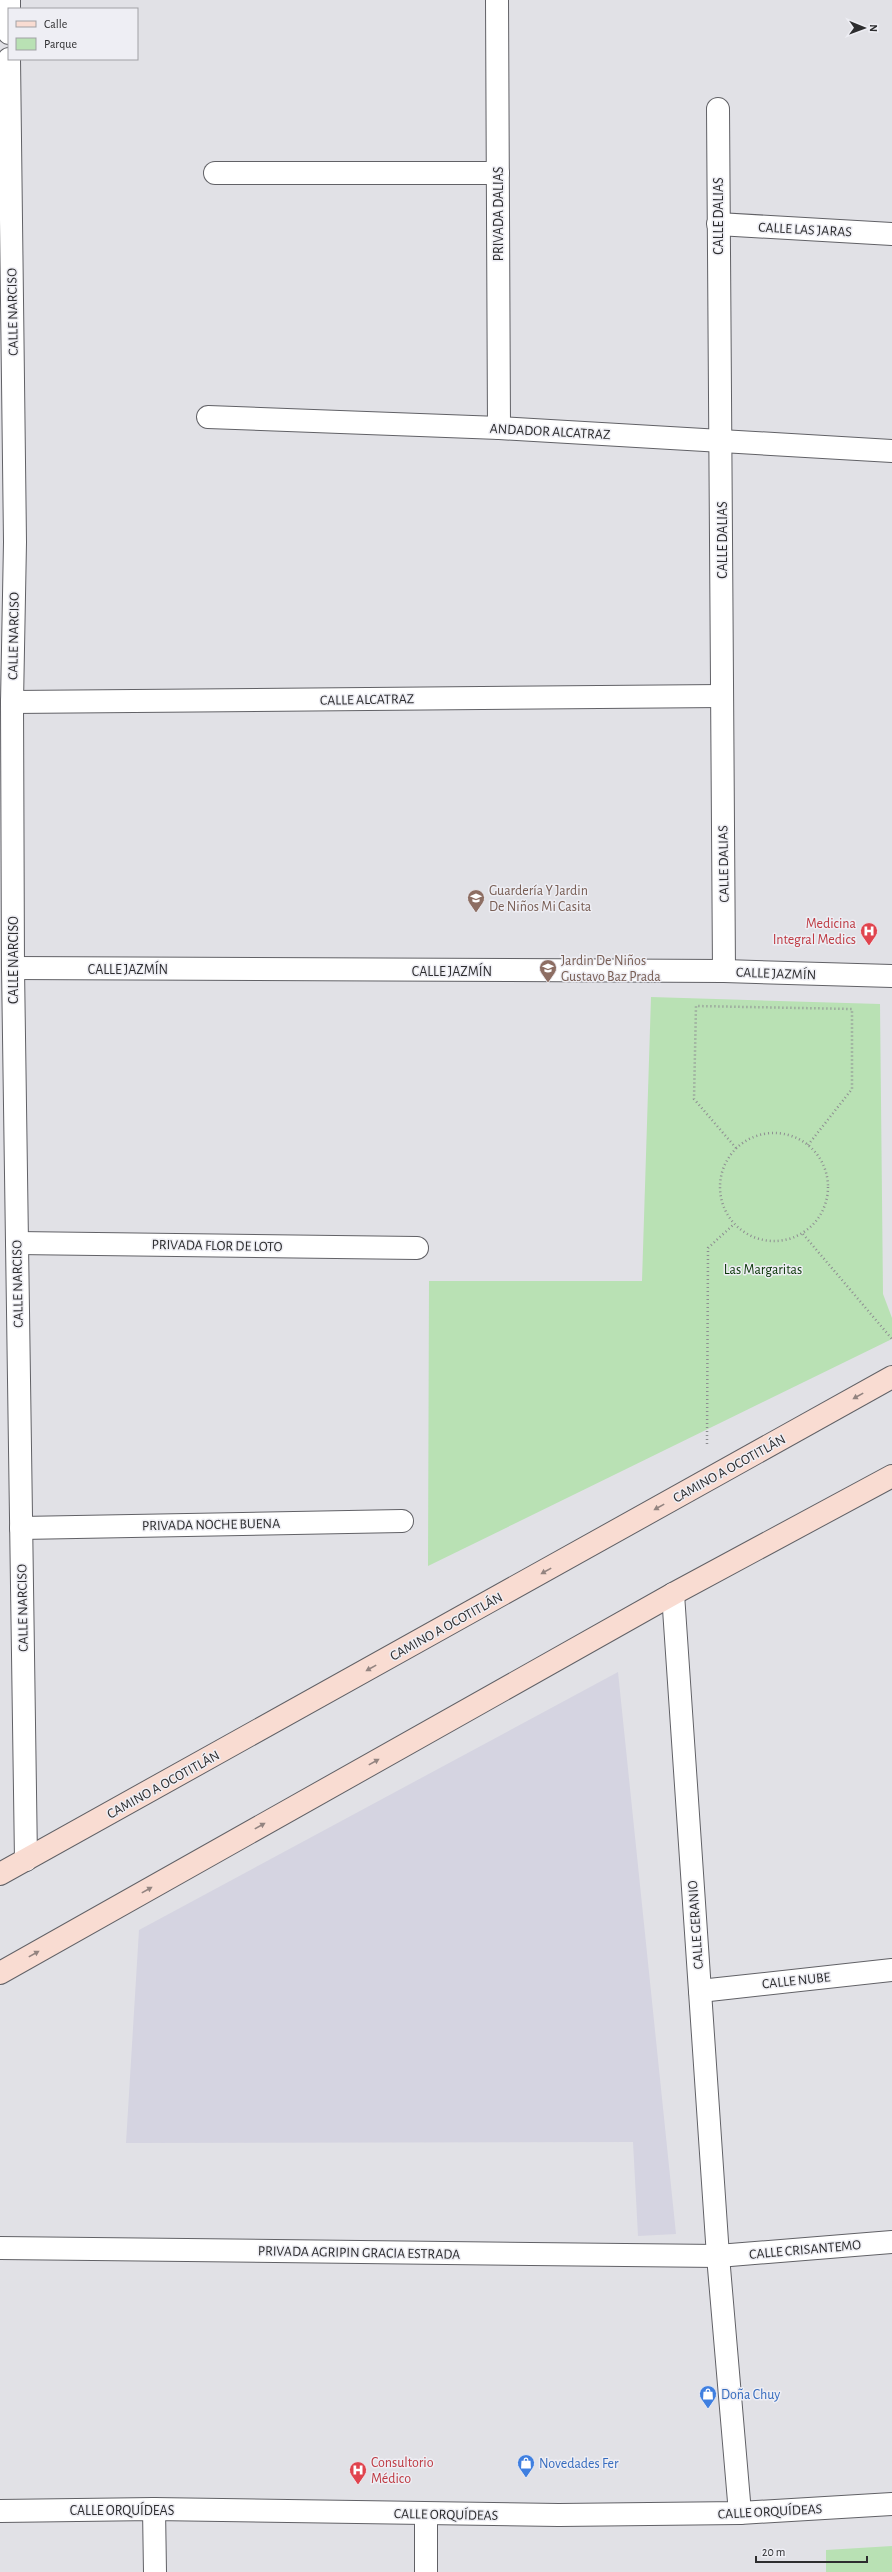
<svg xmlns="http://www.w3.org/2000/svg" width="892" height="2572" font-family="'Alegreya Sans',sans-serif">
<rect width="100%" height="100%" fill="#e1e1e6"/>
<path fill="#d5d4e1" d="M618,1672L676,2234L638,2236L633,2142L126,2143L139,1930Z"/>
<g fill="#b9e1b4">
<path d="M651,997L880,1004L883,1294L892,1318V1339L428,1566L429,1281H642Z"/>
<path d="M892,2546V2572H826V2550Z"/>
</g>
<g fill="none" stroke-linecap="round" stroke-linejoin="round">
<g stroke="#616166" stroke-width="24">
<g id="minor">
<path d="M9,0V33"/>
<path d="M497,0L499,428"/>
<path d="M9,59L15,542L12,702L13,968L26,1860"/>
<path d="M718,109L724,971"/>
<path d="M215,173H498"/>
<path d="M718,224L892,234"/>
<path d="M208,417L499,428L892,451"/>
<path d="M12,702L722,696"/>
<path d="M13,968L724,971L892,976"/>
<path d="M17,1243L417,1248"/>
<path d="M21,1528L402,1521"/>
<path d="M673,1594L718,2256L740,2513"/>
<path d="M700,1991L892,1970"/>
<path d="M0,2248L718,2256L892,2242"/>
<path d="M154,2509L155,2572"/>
<path d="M0,2511L154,2509L559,2515L740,2513L892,2504"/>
<path d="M426,2514V2572"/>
</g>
</g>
<g stroke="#616166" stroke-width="24">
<g id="secondary">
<path d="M0,1874L892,1377"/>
<path d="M0,1973L673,1594L892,1476"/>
</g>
</g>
<g stroke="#8d8d91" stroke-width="2.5" stroke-dasharray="1 3" stroke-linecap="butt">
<circle cx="774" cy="1187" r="54"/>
<path d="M736,1148L694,1099L696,1006L852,1009V1089L808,1145"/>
<path d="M803,1234L892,1339"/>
<path d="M707,1444L708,1248L733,1225"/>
</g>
<use href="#minor" stroke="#fff" stroke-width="22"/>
<use href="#secondary" stroke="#f9dcd2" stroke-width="22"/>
</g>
<defs><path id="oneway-solid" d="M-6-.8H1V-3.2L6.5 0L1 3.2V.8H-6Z"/></defs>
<g fill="#938480">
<use href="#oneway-solid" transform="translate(858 1396) rotate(151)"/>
<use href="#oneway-solid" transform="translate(659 1507) rotate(151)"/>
<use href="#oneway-solid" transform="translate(546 1571) rotate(151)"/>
<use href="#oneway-solid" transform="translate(371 1668) rotate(151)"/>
<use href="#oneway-solid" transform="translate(374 1762) rotate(-29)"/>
<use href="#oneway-solid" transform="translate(260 1826) rotate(-29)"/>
<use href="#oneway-solid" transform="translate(147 1890) rotate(-29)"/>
<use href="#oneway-solid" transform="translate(34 1954) rotate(-29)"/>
</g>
<defs>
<g id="school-pin" transform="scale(0.9)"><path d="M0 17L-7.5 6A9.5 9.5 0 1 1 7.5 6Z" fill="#8d6e63" stroke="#eeeef4"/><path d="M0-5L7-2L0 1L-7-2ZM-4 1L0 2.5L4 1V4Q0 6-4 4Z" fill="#fff"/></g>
<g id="hospital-pin" transform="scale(0.9)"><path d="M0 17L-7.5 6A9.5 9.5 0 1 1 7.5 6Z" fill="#e0444e" stroke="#eeeef4"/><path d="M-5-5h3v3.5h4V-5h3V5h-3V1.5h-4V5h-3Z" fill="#fff"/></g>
<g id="shop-pin" transform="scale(0.9)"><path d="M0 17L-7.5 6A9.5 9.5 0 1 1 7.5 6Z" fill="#3f7fe0" stroke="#eeeef4"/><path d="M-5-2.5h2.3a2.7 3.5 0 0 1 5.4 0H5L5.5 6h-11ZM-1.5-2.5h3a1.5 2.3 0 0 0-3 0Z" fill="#fff"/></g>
</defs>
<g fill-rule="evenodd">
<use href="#school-pin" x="476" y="898"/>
<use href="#hospital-pin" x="869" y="931"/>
<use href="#school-pin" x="548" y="968"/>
<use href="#shop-pin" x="708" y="2394"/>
<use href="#shop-pin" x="526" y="2463"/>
<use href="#hospital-pin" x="358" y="2470"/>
</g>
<g text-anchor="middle" stroke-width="3" stroke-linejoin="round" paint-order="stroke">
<g font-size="14" fill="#2d2d2f" stroke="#eeeef4">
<text transform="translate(498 214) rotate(-90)" y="5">PRIVADA DALIAS</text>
<text transform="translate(718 216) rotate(-90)" y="5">CALLE DALIAS</text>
<text transform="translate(805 229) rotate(3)" y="5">CALLE LAS JARAS</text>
<text transform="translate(12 312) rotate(-91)" y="5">CALLE NARCISO</text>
<text transform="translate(550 431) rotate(3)" y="5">ANDADOR ALCATRAZ</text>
<text transform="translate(722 540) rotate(-90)" y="5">CALLE DALIAS</text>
<text transform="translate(13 636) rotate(-89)" y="5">CALLE NARCISO</text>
<text transform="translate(367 699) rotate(-1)" y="5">CALLE ALCATRAZ</text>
<text transform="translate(723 864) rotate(-91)" y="5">CALLE DALIAS</text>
<text transform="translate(13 960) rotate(-90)" y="5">CALLE NARCISO</text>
<text x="128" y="974">CALLE JAZMÍN</text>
<text x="452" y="976">CALLE JAZMÍN</text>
<text transform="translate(776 973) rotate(2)" y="5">CALLE JAZMÍN</text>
<text transform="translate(217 1245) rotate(1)" y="5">PRIVADA FLOR DE LOTO</text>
<text transform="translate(17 1284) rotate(-91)" y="5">CALLE NARCISO</text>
<text transform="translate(729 1468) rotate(-29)" y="5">CAMINO A OCOTITLÁN</text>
<text transform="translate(211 1524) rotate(-1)" y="5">PRIVADA NOCHE BUENA</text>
<text transform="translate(22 1608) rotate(-91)" y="5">CALLE NARCISO</text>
<text transform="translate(446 1626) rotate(-29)" y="5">CAMINO A OCOTITLÁN</text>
<text transform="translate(163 1784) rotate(-29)" y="5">CAMINO A OCOTITLÁN</text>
<text transform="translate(695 1925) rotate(-94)" y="5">CALLE GERANIO</text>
<text transform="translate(796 1980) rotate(-6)" y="5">CALLE NUBE</text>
<text transform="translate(805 2249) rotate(-5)" y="5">CALLE CRISANTEMO</text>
<text transform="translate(359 2252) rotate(1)" y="5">PRIVADA AGRIPIN GRACIA ESTRADA</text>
<text x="122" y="2515">CALLE ORQUÍDEAS</text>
<text transform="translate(770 2511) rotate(-3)" y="5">CALLE ORQUÍDEAS</text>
<text transform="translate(446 2514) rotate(1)" y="5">CALLE ORQUÍDEAS</text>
</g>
<g font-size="14" fill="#785e54" stroke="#eeeef4" text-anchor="start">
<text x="489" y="895">Guardería Y Jardin<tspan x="489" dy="16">De Niños Mi Casita</tspan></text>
<text x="561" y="965">Jardin De Niños<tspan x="561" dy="16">Gustavo Baz Prada</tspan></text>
</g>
<g font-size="14" fill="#be3a42" stroke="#eeeef4" text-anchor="end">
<text x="856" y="928">Medicina<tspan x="856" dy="16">Integral Medics</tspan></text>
<text x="371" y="2467" text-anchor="start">Consultorio<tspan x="371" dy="16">Médico</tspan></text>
</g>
<g font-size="14" fill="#0a3607" stroke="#eeeef4">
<text x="763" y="1274">Las Margaritas</text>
</g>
<g font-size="14" fill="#366cbe" stroke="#eeeef4" text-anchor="start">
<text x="721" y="2399">Doña Chuy</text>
<text x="539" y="2468">Novedades Fer</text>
</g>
</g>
<rect x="8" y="8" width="130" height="52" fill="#eeeef4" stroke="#a1a1a5"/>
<rect x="16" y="21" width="20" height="6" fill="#f9dcd2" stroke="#a1a1a5"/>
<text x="44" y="28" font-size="12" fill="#2d2d2f">Calle</text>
<rect x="16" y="38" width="20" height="12" fill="#b9e1b4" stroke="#a1a1a5"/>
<text x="44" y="48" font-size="12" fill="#2d2d2f">Parque</text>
<g transform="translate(864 28) rotate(91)" stroke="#eeeef4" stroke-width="3" paint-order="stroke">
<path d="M0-3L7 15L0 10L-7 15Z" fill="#2d2d2f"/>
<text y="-6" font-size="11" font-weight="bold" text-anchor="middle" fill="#2d2d2f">N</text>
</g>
<path d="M756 2556v6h111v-6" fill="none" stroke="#2d2d2f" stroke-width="2"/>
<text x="762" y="2556" font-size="12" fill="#2d2d2f" stroke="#eeeef4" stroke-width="3" paint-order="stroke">20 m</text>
</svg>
